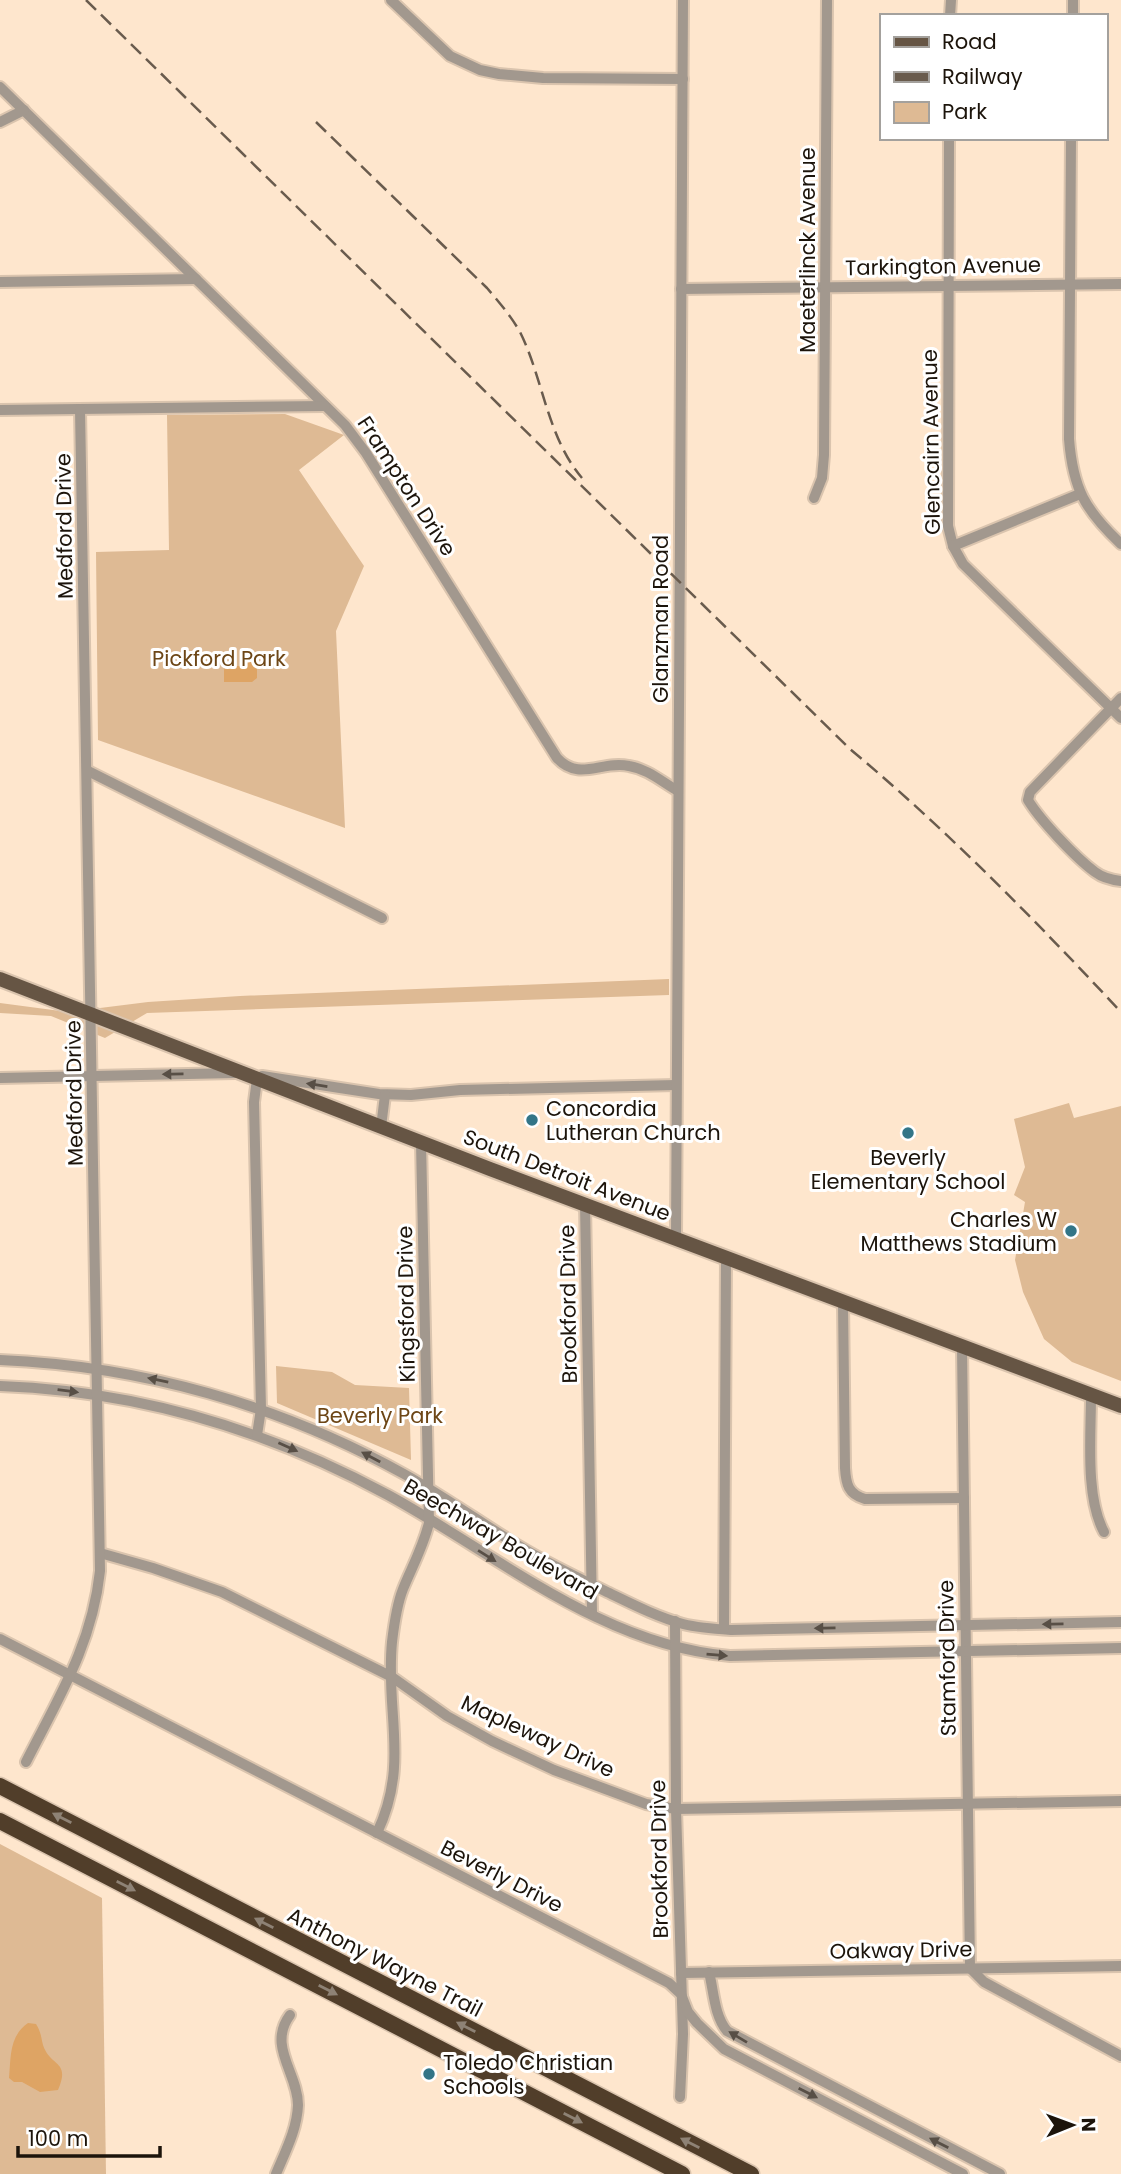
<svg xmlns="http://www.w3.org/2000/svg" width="1121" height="2174" font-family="Poppins,sans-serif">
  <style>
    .green { fill: #deba94 }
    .water { fill: #dea464 }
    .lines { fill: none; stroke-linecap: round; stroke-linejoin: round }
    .minor-casing { stroke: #dac4ae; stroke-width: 14 }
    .major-casing { stroke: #dac4ae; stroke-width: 18 }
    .highway-casing { stroke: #dac4ae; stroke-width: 19 }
    .minor { stroke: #a2988e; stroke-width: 10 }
    .major { stroke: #654; stroke-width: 14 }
    .highway { stroke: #513e2a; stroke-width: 16 }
    .rail { stroke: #695b4d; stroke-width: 2.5; stroke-dasharray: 14 7; stroke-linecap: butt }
    .oneway { fill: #584f46 }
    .oneway2 { fill: #8e8275 }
    .poi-dot { fill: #337587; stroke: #fff; stroke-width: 2.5 }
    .labels { text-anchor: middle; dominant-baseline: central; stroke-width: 6; stroke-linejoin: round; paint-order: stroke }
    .street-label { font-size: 21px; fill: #1c140b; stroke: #fff }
    .park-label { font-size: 21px; fill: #6d4616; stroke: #fff }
    .poi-label { font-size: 21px; fill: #1c140b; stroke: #fff; text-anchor: start }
  </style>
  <rect width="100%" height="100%" fill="#fee6cd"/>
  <g class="green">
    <polygon points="285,414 344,435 299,470 364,566 336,631 345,828 98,740 96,552 169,550 167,415"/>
    <polygon points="669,979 669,995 147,1013 105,1038 51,1016 0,1013 0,1003 68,1012 148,1002 240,996"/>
    <polygon points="1069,1103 1074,1118 1121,1106 1121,1381 1072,1362 1044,1339 1023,1292 1015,1260 1025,1202 1014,1195 1025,1167 1014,1119"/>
    <polygon points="276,1366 332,1372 355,1385 409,1388 411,1460 277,1403"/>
    <polygon points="0,1844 102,1898 106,2174 0,2174"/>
  </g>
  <g class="water">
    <polygon points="246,657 257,657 257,678 252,682 224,682 224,666 246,666"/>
    <path d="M28,2023L36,2024C41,2032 41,2037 43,2045C50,2067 71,2060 58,2090L40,2092L22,2082H14L9,2078C11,2057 9,2036 28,2023Z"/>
  </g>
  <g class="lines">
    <defs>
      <g id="minor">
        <polyline points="391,0 450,56 480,70 499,74 543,78 683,79"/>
        <polyline points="950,16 951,0"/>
        <polyline points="1073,16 1073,0"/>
        <path d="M0,87L345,425L366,453L557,758C579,782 602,760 629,766C648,769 662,782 678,791"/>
        <polyline points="0,122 24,110"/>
        <polyline points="949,138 948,526 953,546 963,564 1121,718"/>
        <path d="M1071,138L1069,439C1073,489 1085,510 1121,544"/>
        <polyline points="0,282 196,279"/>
        <polyline points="681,289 1121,284"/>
        <polyline points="0,410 325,406"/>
        <polyline points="814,498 822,478 824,455 827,0"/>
        <polyline points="953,546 1080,494"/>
        <path d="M1121,698L1030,792L1028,800C1040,820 1076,858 1095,872C1103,878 1112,880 1121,881"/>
        <polyline points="88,771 382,918"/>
        <polyline points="262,1076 379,1094 411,1095 460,1090 676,1085"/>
        <polyline points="0,1078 235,1073"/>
        <polyline points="381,1127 385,1095"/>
        <polyline points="585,1203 592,1614"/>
        <polyline points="676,1238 683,0"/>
        <path d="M843,1303L845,1468C846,1484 848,1494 865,1499L964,1498"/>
        <polyline points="962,1347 970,1968 984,1982 1121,2056"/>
        <path d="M0,1360C142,1366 280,1405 404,1474C438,1493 470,1515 503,1536C535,1557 570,1574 605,1591C630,1603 657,1617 683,1624C699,1628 715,1629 731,1630L1121,1622"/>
        <path d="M0,1386C137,1391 268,1430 388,1495C498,1555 601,1645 730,1656L1121,1648"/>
        <path d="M1091,1395C1091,1435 1085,1497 1104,1532"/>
        <polyline points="257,1435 261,1409 254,1102 257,1079"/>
        <polyline points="100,1553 153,1568 222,1592 392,1677 447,1716 492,1741 554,1770 646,1804 676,1809 1121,1801"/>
        <polyline points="675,1621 676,1809 683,2034 680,2097"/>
        <polyline points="724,1629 726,1257"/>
        <polyline points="0,1639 669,1983 681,1994 688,2012 697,2023 724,2049 963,2174"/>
        <path d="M26,1762C59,1697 92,1645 100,1571L80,409"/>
        <path d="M377,1833C410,1763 385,1712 392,1642C394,1625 397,1604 403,1589C412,1567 423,1547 429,1523L421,1142"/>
        <path d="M709,1972C714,1992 714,2015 727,2031L1000,2174"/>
        <polyline points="681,1973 1121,1966"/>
        <path d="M276,2174C285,2152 297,2130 298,2105C298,2073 267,2046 290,2015"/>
      </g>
      <polyline id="major" points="0,979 490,1169 1121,1406"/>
      <g id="highway">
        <polyline points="0,1786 751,2174"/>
        <polyline points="0,1821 682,2174"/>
      </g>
    </defs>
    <use href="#minor" class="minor-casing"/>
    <use href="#major" class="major-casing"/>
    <use href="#highway" class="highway-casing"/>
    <use href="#minor" class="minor"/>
    <use href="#major" class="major"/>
    <use href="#highway" class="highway"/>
    <g class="rail">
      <path d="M86,0L850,749C947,830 1035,920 1121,1012"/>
      <path d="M316,122L487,288C499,302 511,316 520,332C543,378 547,437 582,478"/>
    </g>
  </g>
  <defs><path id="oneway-solid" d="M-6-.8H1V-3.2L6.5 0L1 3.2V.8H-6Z" transform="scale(1.75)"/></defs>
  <g class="oneway">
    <use href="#oneway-solid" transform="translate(173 1074) rotate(179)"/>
    <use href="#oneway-solid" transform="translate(317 1085) rotate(-171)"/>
    <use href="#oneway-solid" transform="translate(158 1380) rotate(-168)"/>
    <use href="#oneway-solid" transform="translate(68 1391) rotate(7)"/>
    <use href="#oneway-solid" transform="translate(288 1447) rotate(24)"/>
    <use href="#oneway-solid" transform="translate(371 1457) rotate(-152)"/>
    <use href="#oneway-solid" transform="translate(487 1556) rotate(32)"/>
    <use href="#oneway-solid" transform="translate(1053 1624) rotate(179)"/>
    <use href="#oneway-solid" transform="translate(825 1628) rotate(179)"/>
    <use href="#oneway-solid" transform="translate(717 1655) rotate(5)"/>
    <use href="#oneway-solid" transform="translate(738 2037) rotate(-149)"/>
    <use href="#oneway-solid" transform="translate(808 2093) rotate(27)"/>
    <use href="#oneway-solid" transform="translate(939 2143) rotate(-153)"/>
  </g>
  <g class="oneway2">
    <use href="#oneway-solid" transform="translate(62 1818) rotate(-153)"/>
    <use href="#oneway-solid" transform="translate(126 1886) rotate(27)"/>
    <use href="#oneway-solid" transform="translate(264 1923) rotate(-153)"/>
    <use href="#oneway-solid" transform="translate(328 1990) rotate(27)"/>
    <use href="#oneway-solid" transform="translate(466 2027) rotate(-153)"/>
    <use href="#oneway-solid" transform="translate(573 2118) rotate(27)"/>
    <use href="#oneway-solid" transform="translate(690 2143) rotate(-153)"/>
  </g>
  <g class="poi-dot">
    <circle cx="532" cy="1120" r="7"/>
    <circle cx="908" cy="1133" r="7"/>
    <circle cx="1071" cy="1231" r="7"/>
    <circle cx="429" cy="2074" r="7"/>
  </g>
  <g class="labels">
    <g class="street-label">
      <text transform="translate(807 250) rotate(-90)">Maeterlinck Avenue</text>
      <text transform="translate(943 266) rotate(-1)">Tarkington Avenue</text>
      <text transform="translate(931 442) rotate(-91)">Glencairn Avenue</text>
      <text transform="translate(407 486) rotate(57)">Frampton Drive</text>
      <text transform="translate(64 526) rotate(-91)">Medford Drive</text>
      <text transform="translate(660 619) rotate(-90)">Glanzman Road</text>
      <text transform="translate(74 1093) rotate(-91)">Medford Drive</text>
      <text transform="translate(567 1175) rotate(21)">South Detroit Avenue</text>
      <text transform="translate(406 1304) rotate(-91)">Kingsford Drive</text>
      <text transform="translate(568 1304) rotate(-91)">Brookford Drive</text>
      <text transform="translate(501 1539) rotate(30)">Beechway Boulevard</text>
      <text transform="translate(947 1658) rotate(-91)">Stamford Drive</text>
      <text transform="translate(538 1736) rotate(25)">Mapleway Drive</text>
      <text transform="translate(659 1859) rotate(-91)">Brookford Drive</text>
      <text transform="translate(502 1876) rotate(27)">Beverly Drive</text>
      <text transform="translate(901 1950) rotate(-1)">Oakway Drive</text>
      <text transform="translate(385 1962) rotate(27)">Anthony Wayne Trail</text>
    </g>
    <g class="park-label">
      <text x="219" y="658">Pickford Park</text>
      <text x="380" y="1415">Beverly Park</text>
    </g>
    <g class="poi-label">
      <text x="546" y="1108">Concordia<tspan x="546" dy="24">Lutheran Church</tspan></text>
      <text x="908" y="1157" text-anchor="middle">Beverly<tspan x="908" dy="24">Elementary School</tspan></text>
      <text x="1057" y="1219" text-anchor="end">Charles W<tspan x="1057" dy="24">Matthews Stadium</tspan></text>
      <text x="443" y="2062">Toledo Christian<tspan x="443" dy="24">Schools</tspan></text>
    </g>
  </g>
  <rect x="880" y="14" width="228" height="126" fill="#ffffff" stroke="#a4a19d" stroke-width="2"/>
  <rect x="894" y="37" width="35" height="10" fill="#665544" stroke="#a4a19d" stroke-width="2"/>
  <text x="942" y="49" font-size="21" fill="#1c140b">Road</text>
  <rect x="894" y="72" width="35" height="10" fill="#695b4d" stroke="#a4a19d" stroke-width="2"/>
  <text x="942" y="84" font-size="21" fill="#1c140b">Railway</text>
  <rect x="894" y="102" width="35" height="21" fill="#deba94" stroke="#a4a19d" stroke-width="2"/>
  <text x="942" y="119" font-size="21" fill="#1c140b">Park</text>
  <g transform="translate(1072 2125) rotate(89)" stroke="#ffffff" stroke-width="5" paint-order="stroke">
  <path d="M0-5L12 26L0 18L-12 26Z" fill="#1c140b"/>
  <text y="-10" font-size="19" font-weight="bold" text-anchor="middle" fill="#1c140b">N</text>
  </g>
  <path d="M18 2146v10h142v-10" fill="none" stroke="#1c140b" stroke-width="3.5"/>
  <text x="28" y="2146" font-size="21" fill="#1c140b" stroke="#ffffff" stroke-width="5" paint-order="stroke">100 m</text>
</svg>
